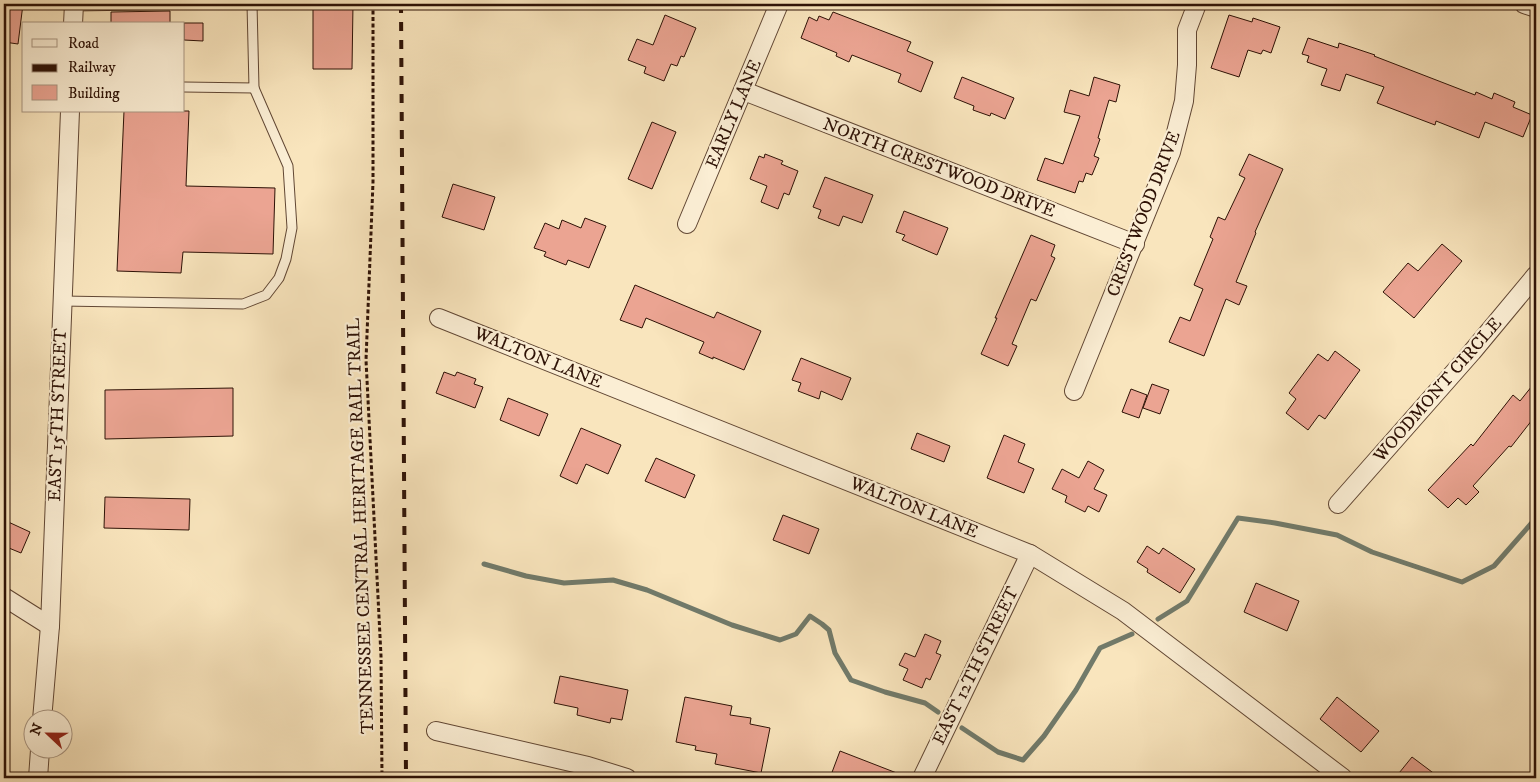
<svg xmlns="http://www.w3.org/2000/svg" width="1540" height="782" font-family="'IM FELL DW Pica',serif">
  <style>
    .lines { fill: none; stroke-linecap: round; stroke-linejoin: round }
    .stream { stroke: #717a6a; stroke-width: 5 }
    .building { fill: #eba492; stroke: #2e1206 }
    .service-casing { stroke: #614734; stroke-width: 11 }
    .minor-casing { stroke: #614734; stroke-width: 20 }
    .path { stroke: #2e1206; stroke-width: 3; stroke-dasharray: 4 2.5; stroke-linecap: butt }
    .service { stroke: #fbeed4; stroke-width: 9 }
    .minor { stroke: #fbeed4; stroke-width: 18 }
    .rail { stroke: #2e1206; stroke-width: 4; stroke-dasharray: 9 9; stroke-linecap: butt }
    .labels { text-anchor: middle; dominant-baseline: central; stroke-width: 4.5; stroke-linejoin: round; paint-order: stroke }
    .street-label { font-size: 18px; fill: #2e1206; stroke: #fbeed4 }
  </style>
  <rect width="100%" height="100%" fill="#f9e5bd"/>
  <filter id="stains"><feTurbulence type="fractalNoise" baseFrequency=".004" numOctaves="4"/><feColorMatrix values="0 0 0 0 .2 0 0 0 0 .09 0 0 0 0 .02 0 0 0 .5 -.17"/></filter>
  <radialGradient id="worn" r=".72"><stop offset=".6" stop-color="#630" stop-opacity="0"/><stop offset="1" stop-color="#630" stop-opacity=".3"/></radialGradient>
  <g class="lines">
    <g class="stream">
      <polyline points="484,564 526,576 564,583 613,580 647,590 732,625 780,640 796,634 810,616 822,624 829,630 835,653 851,680 885,692 925,703 938,712"/>
      <polyline points="1158,619 1187,601 1238,518 1275,523 1337,535 1372,552 1462,582 1494,566 1536,518"/>
      <polyline points="962,728 998,752 1023,760 1044,736 1076,690 1100,648 1132,634"/>
    </g>
  </g>
  <g class="building">
    <polygon points="4,4 23,4 18,44 4,42"/>
    <polygon points="313,4 353,4 352,69 313,69"/>
    <polygon points="170,11 170,24 111,24 111,12"/>
    <polygon points="833,12 911,42 907,51 933,62 921,92 898,82 901,74 852,55 849,62 836,56 837,53 801,38 809,17 817,21 819,16 829,20"/>
    <polygon points="665,15 696,28 684,57 681,56 677,66 671,64 664,81 644,73 646,67 628,60 637,39 653,45"/>
    <polygon points="1229,15 1252,22 1253,18 1280,27 1271,53 1263,50 1261,54 1248,50 1239,77 1211,68"/>
    <polygon points="184,23 203,23 203,41 184,40"/>
    <polygon points="1308,38 1338,48 1339,43 1375,55 1374,56 1475,95 1476,92 1492,99 1494,93 1515,102 1513,107 1532,115 1523,137 1485,122 1479,138 1436,121 1435,125 1377,103 1384,87 1346,74 1340,91 1321,85 1327,69 1307,62 1309,56 1302,54"/>
    <polygon points="962,77 1014,98 1005,119 991,113 990,116 973,110 974,106 954,98"/>
    <polygon points="1094,77 1120,85 1116,102 1109,100 1098,138 1100,139 1094,156 1099,158 1092,175 1086,173 1083,182 1079,181 1075,193 1037,180 1045,158 1063,164 1080,116 1064,112 1070,90 1089,96"/>
    <polygon points="124,111 189,111 186,186 275,188 273,254 183,252 181,273 117,271"/>
    <polygon points="652,122 676,132 652,189 628,179"/>
    <polygon points="765,154 783,161 781,164 798,171 789,195 784,193 778,209 761,202 767,186 750,179 759,156 764,158"/>
    <polygon points="1249,154 1283,169 1255,232 1256,233 1236,282 1247,286 1239,305 1226,299 1204,356 1169,342 1180,317 1190,321 1203,289 1194,285 1213,239 1210,237 1218,217 1225,220 1245,178 1239,175"/>
    <polygon points="825,177 873,195 862,223 843,216 839,226 818,218 821,210 813,207"/>
    <polygon points="453,184 495,197 484,230 442,217"/>
    <polygon points="904,211 948,228 937,255 902,240 905,235 896,232"/>
    <polygon points="585,218 606,226 589,268 568,260 566,265 544,256 546,252 534,248 545,223 559,229 562,220 581,228"/>
    <polygon points="1031,235 1055,245 1051,256 1055,258 1036,301 1031,299 1012,344 1017,346 1008,366 981,354 997,318 995,318"/>
    <polygon points="1442,244 1462,261 1414,318 1383,292 1408,263 1418,271"/>
    <polygon points="635,285 714,318 717,312 761,331 744,370 713,357 713,359 699,353 704,342 646,318 642,328 620,320"/>
    <polygon points="1335,351 1360,370 1325,419 1319,415 1308,430 1286,413 1296,399 1289,393 1318,354 1328,361"/>
    <polygon points="801,358 851,378 842,400 821,391 819,399 798,391 801,383 792,380"/>
    <polygon points="444,372 455,376 457,372 476,379 474,384 483,387 475,408 436,393"/>
    <polygon points="1536,381 1536,415 1511,447 1509,446 1473,486 1479,492 1466,505 1458,498 1448,508 1428,490 1471,444 1473,446 1513,395 1520,401"/>
    <polygon points="1152,384 1169,390 1160,414 1143,408"/>
    <polygon points="233,388 233,436 105,439 105,390"/>
    <polygon points="1131,389 1147,395 1139,418 1122,412"/>
    <polygon points="508,398 548,414 539,436 500,420"/>
    <polygon points="581,428 621,445 608,474 586,464 577,484 560,476"/>
    <polygon points="917,433 950,446 944,462 911,449"/>
    <polygon points="1004,435 1025,444 1018,462 1034,469 1024,493 987,478"/>
    <polygon points="656,458 695,475 685,498 645,481"/>
    <polygon points="1088,461 1104,470 1094,489 1107,495 1099,512 1088,506 1085,512 1065,502 1067,496 1052,489 1062,469 1079,478"/>
    <polygon points="105,497 190,499 189,530 104,528"/>
    <polygon points="783,515 819,529 809,554 773,540"/>
    <polygon points="4,520 30,532 21,553 4,546"/>
    <polygon points="1147,546 1159,554 1163,548 1195,569 1180,593 1147,572 1148,569 1137,562"/>
    <polygon points="1256,583 1299,601 1287,631 1244,612"/>
    <polygon points="925,634 941,641 936,653 941,655 930,680 926,678 922,688 903,680 908,669 899,665 905,653 915,657"/>
    <polygon points="560,676 628,690 622,720 611,718 610,723 577,715 578,708 554,703"/>
    <polygon points="685,697 732,706 730,715 751,718 750,724 770,728 761,773 715,764 717,754 695,750 696,746 676,742"/>
    <polygon points="1337,697 1379,731 1361,752 1320,719"/>
    <polygon points="840,751 907,777 907,778 838,778 831,775"/>
    <polygon points="1412,757 1440,778 1395,778"/>
  </g>
  <g class="lines">
    <defs>
      <g id="service">
        <polyline points="74,6 207,4"/>
        <polyline points="184,87 254,88 252,4"/>
        <polyline points="62,301 243,304 266,295 279,278 286,259 292,228 288,166 254,88"/>
      </g>
      <g id="minor">
        <polyline points="1524,4 1536,8"/>
        <polyline points="73,24 74,4"/>
        <polyline points="744,91 1135,244"/>
        <polyline points="687,224 779,4"/>
        <polyline points="439,318 1030,554 1123,611 1343,778"/>
        <polyline points="1074,391 1171,152 1184,101 1187,65 1187,30 1197,4"/>
        <polyline points="1338,504 1472,352 1536,275"/>
        <polyline points="4,597 50,626"/>
        <polyline points="42,720 50,626 70,111"/>
        <polyline points="436,731 588,766 627,778"/>
        <polyline points="38,778 40,750"/>
        <polyline points="922,778 1030,554"/>
      </g>
    </defs>
    <use href="#service" class="service-casing"/>
    <use href="#minor" class="minor-casing"/>
    <polyline class="path" points="373,4 373,182 366,360 381,656 382,778"/>
    <use href="#service" class="service"/>
    <use href="#minor" class="minor"/>
    <polyline class="rail" points="401,4 406,778"/>
  </g>
  <g class="labels">
    <g class="street-label">
      <text transform="translate(734 114) rotate(-67)">EARLY LANE</text>
      <text transform="translate(939 168) rotate(21)">NORTH CRESTWOOD DRIVE</text>
      <text transform="translate(1144 214) rotate(-69)">CRESTWOOD DRIVE</text>
      <text transform="translate(538 358) rotate(22)">WALTON LANE</text>
      <text transform="translate(1438 390) rotate(-49)">WOODMONT CIRCLE</text>
      <text transform="translate(58 415) rotate(-88)">EAST 15TH STREET</text>
      <text transform="translate(914 508) rotate(22)">WALTON LANE</text>
      <text transform="translate(361 526) rotate(-92)">TENNESSEE CENTRAL HERITAGE RAIL TRAIL</text>
      <text transform="translate(976 666) rotate(-64)">EAST 12TH STREET</text>
    </g>
  </g>
  <rect width="1540" height="782" fill="none" stroke="#f9e5bd" stroke-width="20"/>
  <rect x="5" y="5" width="1530" height="772" fill="none" stroke="#2e1206" stroke-width="2.5"/>
  <rect x="10" y="10" width="1520" height="762" fill="none" stroke="#2e1206"/>
  <rect x="22" y="22" width="162" height="90" fill="#fbeed4" stroke="#a99682"/>
  <rect x="32" y="39" width="25" height="8" fill="#fbeed4" stroke="#a99682"/>
  <text x="68" y="48" font-size="15" fill="#2e1206">Road</text>
  <rect x="32" y="64" width="25" height="8" fill="#2e1206" stroke="#a99682"/>
  <text x="68" y="72" font-size="15" fill="#2e1206">Railway</text>
  <rect x="32" y="85" width="25" height="15" fill="#eba492" stroke="#a99682"/>
  <text x="68" y="98" font-size="15" fill="#2e1206">Building</text>
  <g transform="translate(48 734) rotate(292)"><circle r="24" fill="#fbeed4" stroke="#a99682"/>
  <path d="M0-4L9 19L0 12L-9 19Z" fill="#8f2418"/>
  <text y="-8" font-size="14" font-weight="bold" text-anchor="middle" fill="#2e1206">N</text>
  </g>
  <rect width="100%" height="100%" filter="url(#stains)"/>
  <rect width="100%" height="100%" fill="url(#worn)"/>
</svg>
